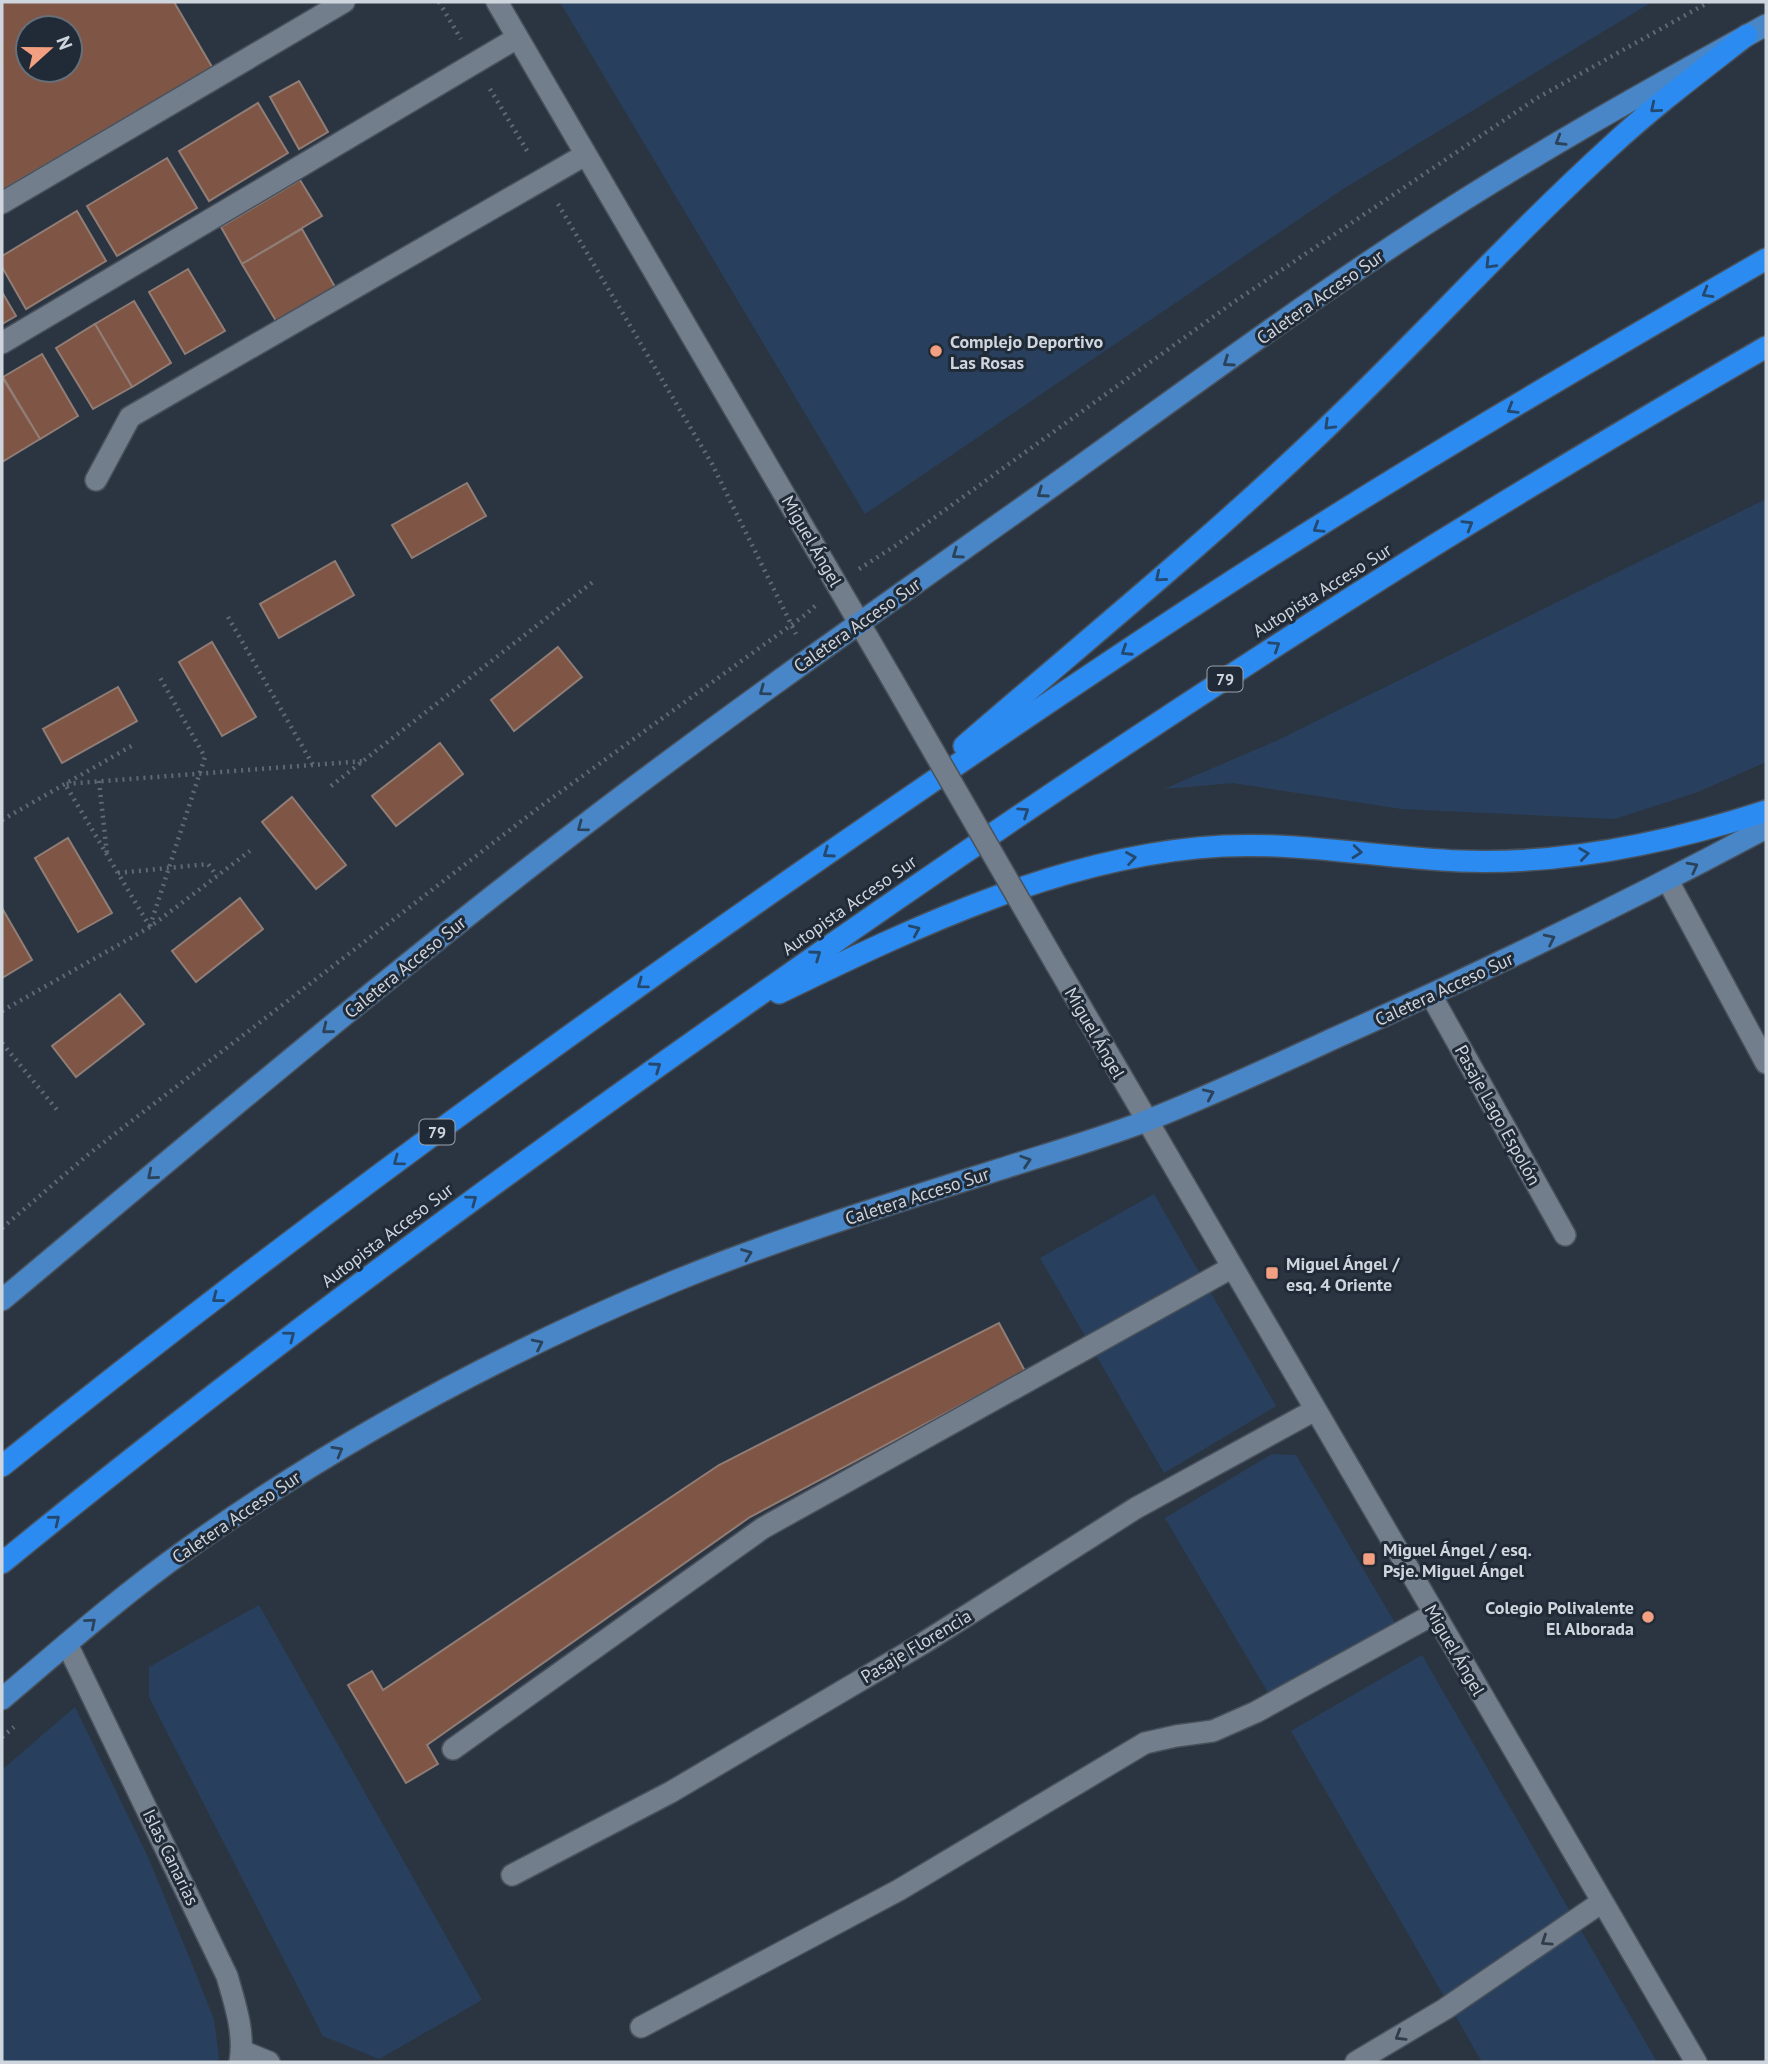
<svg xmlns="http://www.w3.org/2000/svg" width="1768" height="2064" font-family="'PT Sans',sans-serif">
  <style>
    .green { fill: #28405d }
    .building { fill: #7f5545; stroke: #907d76; stroke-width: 2; fill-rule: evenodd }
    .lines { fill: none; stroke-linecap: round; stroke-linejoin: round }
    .minor-casing { stroke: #48515b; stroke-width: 24 }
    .major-casing { stroke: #48515b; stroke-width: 24 }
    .highway-casing { stroke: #48515b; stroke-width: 24 }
    .path { stroke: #606874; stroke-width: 4.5; stroke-dasharray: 2 5; stroke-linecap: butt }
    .minor { stroke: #737e8c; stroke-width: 21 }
    .major { stroke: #4886c8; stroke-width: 21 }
    .highway { stroke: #2c8bf0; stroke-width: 21 }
    .minor-bridge-casing { stroke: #48515b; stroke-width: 24; stroke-linecap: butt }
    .minor-bridge { stroke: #737e8c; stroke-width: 21 }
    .oneway { stroke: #24486e }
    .oneway2 { stroke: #2b425b }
    .oneway3 { stroke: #313c48 }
    .poi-dot { fill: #f2a081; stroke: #212b37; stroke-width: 2.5 }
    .labels { text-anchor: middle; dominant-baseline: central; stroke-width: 6; stroke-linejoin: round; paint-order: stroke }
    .shield { fill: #212b37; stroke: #9ba2ab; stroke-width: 2 }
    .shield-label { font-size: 16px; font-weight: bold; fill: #cfd5dd }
    .street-label { font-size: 18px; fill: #cfd5dd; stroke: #212b37 }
    .poi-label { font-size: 18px; font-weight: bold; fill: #cfd5dd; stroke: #212b37; text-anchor: start }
  </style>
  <rect width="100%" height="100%" fill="#2b3542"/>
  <g class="green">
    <polygon points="560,2 1652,2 1343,189 865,514"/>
    <polygon points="1766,499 1766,762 1698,792 1615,819 1402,809 1233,783 1164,789 1276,741"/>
    <polygon points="1154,1194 1276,1406 1164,1473 1040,1258"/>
    <polygon points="1272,1454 1296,1455 1395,1623 1270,1696 1165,1518"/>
    <polygon points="259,1605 482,2000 379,2059 323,2036 149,1697 149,1667"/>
    <polygon points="1422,1655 1657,2062 1482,2062 1291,1731"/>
    <polygon points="75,1707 148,1857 196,1974 214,2020 219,2058 217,2062 2,2062 2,1770"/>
  </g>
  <g class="building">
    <path d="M2,2H174L212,67L2,190ZM28,28H70V70H28Z"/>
    <polygon points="299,81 328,132 299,149 270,97"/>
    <polygon points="258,103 288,153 209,201 179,151"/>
    <polygon points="167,158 197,208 117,256 87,206"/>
    <polygon points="300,180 322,216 242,264 221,227"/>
    <polygon points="77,211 106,261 26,309 2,267 2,256"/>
    <polygon points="302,229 335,287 276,321 242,264"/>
    <polygon points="188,269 225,331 185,354 149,292"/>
    <polygon points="2,292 16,316 2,324"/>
    <polygon points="134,301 171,363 132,387 95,324"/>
    <polygon points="95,324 132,387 93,409 56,348"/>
    <polygon points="42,354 78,416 40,439 3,377"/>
    <polygon points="2,377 40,439 2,462"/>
    <polygon points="467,483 486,516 412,558 392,525"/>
    <polygon points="335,561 354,595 279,638 260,604"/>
    <polygon points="212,642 256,717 222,736 179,662"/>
    <polygon points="558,647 582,677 514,731 491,700"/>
    <polygon points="118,687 137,721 62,763 43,729"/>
    <polygon points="440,743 463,774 396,826 372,796"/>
    <polygon points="292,797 346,865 316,889 262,822"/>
    <polygon points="68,838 112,913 78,932 35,858"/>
    <polygon points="240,898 263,929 196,982 172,951"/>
    <polygon points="2,908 32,960 2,978"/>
    <polygon points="120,994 144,1024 76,1077 52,1046"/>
    <polygon points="999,1323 1025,1371 750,1517 427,1745 438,1764 406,1783 348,1685 372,1671 383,1690 719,1465"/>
  </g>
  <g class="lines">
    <defs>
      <g id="minor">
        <polyline points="497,2 892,679"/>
        <polyline points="2,203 344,2"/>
        <polyline points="2,343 517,38"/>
        <polyline points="96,480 130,417 585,155"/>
        <polyline points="1668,881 1766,1063"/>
        <polyline points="1056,964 1696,2062"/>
        <polyline points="1431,995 1565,1235"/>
        <path d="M67,1644L227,1976C235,2004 245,2033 240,2062"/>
        <polyline points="453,1749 763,1528 1231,1268"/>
        <polyline points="512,1875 671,1792 922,1644 1136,1508 1315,1410"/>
        <polyline points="641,2027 899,1890 1145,1743 1176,1736 1213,1731 1256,1712 1434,1614"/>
        <polyline points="242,2051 269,2062"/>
        <polyline points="1356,2062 1445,2009 1602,1902"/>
      </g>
      <g id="major">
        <path d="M2,1300C192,1141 382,980 579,829C730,713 885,605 1040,495C1165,406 1288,314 1417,230C1530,156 1648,90 1766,25"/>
        <path d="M2,1699C62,1648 122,1595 187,1549C338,1441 504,1352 675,1281C782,1237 893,1203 1004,1168C1051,1153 1099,1139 1146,1121C1210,1096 1274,1066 1337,1037C1483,972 1626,903 1766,828"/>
      </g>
      <g id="highway">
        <path d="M964,746C1083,643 1206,543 1320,434C1419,340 1510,238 1611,146C1654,106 1701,71 1747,35"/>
        <path d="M779,993C917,926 1067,854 1223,846C1302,842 1381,858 1460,861C1563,865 1668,843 1766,811"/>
        <path d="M2,1466C253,1264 513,1073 778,888C928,784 1079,680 1232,581C1407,468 1586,363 1766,259"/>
        <path d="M2,1563C252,1358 513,1167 778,982C993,831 1211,685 1433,546C1543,478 1654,412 1766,347"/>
      </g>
    </defs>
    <use href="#minor" class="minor-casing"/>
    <use href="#major" class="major-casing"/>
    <use href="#highway" class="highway-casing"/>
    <g class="path">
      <polyline points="439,2 461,39"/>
      <polyline points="490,89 529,154"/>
      <polyline points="558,204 712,464 796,634"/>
      <polyline points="859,569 895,546 1231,304 1537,98 1709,2"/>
      <polyline points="228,617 313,765"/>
      <polyline points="99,781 107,854"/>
      <polyline points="331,786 594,581"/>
      <polyline points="2,820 135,744"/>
      <polyline points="118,873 208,864 217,876"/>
      <polyline points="150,926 205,757 158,674"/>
      <polyline points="150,927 65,784 364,761"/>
      <polyline points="2,1011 150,927 250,851"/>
      <polyline points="2,1043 58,1111"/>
      <polyline points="2,1228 90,1153 541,806 805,615 815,606"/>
      <polyline points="2,1737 14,1727"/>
    </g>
    <use href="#minor" class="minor"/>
    <use href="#major" class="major"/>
    <use href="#highway" class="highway"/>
    <defs>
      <polyline id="minor-bridge" points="892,679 1056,964"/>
    </defs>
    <use href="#minor-bridge" class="minor-bridge-casing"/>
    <use href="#minor-bridge" class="minor-bridge"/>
  </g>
  <defs><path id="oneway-chevron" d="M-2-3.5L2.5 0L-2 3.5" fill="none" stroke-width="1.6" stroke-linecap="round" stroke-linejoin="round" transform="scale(1.75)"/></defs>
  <g class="oneway">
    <use href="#oneway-chevron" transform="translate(1655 108) rotate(140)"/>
    <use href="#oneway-chevron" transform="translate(1490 264) rotate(134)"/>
    <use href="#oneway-chevron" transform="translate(1707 293) rotate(150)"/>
    <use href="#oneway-chevron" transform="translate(1512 409) rotate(149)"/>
    <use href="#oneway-chevron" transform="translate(1329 425) rotate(136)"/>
    <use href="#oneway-chevron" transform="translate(1468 525) rotate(-31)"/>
    <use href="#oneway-chevron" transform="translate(1318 528) rotate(148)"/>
    <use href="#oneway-chevron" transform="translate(1160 577) rotate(140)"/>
    <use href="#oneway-chevron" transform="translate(1275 646) rotate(-33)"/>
    <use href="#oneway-chevron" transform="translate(1126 651) rotate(147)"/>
    <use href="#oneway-chevron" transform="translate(1024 812) rotate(-34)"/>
    <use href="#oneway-chevron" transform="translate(1357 852) rotate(5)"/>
    <use href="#oneway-chevron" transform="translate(828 853) rotate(145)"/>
    <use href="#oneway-chevron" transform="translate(1584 854) rotate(-8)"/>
    <use href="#oneway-chevron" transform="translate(1131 858) rotate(-10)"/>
    <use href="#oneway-chevron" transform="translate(915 930) rotate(-24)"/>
    <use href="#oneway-chevron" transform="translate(816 955) rotate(-35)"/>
    <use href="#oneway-chevron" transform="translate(642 984) rotate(144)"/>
    <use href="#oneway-chevron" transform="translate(656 1067) rotate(-35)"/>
    <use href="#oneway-chevron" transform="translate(398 1161) rotate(143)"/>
    <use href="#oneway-chevron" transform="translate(472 1200) rotate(-36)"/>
    <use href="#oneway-chevron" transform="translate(217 1298) rotate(142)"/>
    <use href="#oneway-chevron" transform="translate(290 1336) rotate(-37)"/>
    <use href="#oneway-chevron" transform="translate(55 1520) rotate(-39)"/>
  </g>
  <g class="oneway2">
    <use href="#oneway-chevron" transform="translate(1560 141) rotate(149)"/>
    <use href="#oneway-chevron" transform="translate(1228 362) rotate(145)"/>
    <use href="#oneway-chevron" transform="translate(1042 493) rotate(145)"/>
    <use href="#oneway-chevron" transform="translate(957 554) rotate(145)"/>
    <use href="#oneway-chevron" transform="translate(764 691) rotate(144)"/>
    <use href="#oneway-chevron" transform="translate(582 827) rotate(143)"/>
    <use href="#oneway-chevron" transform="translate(1693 867) rotate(-28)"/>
    <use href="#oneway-chevron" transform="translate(1550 939) rotate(-26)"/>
    <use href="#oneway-chevron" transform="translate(327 1029) rotate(141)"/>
    <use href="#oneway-chevron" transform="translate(1209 1094) rotate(-24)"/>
    <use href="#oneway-chevron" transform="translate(1026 1161) rotate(-18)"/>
    <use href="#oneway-chevron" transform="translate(152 1175) rotate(140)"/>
    <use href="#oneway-chevron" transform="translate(747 1254) rotate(-21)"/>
    <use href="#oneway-chevron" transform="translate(538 1344) rotate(-26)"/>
    <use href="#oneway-chevron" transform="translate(338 1451) rotate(-30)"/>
    <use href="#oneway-chevron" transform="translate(91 1623) rotate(-40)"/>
  </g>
  <g class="oneway3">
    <use href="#oneway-chevron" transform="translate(1546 1941) rotate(146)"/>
    <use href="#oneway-chevron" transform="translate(1400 2036) rotate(149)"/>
  </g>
  <g class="poi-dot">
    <circle cx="936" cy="351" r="7"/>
    <rect x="1265" y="1266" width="14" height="14" rx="3.5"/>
    <rect x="1362" y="1552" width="14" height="14" rx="3.5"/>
    <circle cx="1648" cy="1617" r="7"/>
  </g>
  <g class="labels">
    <g class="shield">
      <rect x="1207.5" y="666.5" width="35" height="25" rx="5"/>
      <rect x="419.5" y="1119.5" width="35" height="25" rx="5"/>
    </g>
    <g class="shield-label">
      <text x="1225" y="679">79</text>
      <text x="437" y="1132">79</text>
    </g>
    <g class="street-label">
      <text transform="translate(1320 297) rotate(-35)">Caletera Acceso Sur</text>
      <text transform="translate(812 541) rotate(60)">Miguel Ángel</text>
      <text transform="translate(1322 590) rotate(-32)">Autopista Acceso Sur</text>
      <text transform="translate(857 625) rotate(-35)">Caletera Acceso Sur</text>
      <text transform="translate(849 905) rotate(-35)">Autopista Acceso Sur</text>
      <text transform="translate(405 967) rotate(-39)">Caletera Acceso Sur</text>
      <text transform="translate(1444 989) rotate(-25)">Caletera Acceso Sur</text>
      <text transform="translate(1095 1033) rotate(60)">Miguel Ángel</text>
      <text transform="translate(1498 1115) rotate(61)">Pasaje Lago Espolón</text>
      <text transform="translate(917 1196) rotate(-18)">Caletera Acceso Sur</text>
      <text transform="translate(387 1235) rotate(-37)">Autopista Acceso Sur</text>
      <text transform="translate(236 1517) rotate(-34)">Caletera Acceso Sur</text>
      <text transform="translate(916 1646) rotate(-31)">Pasaje Florencia</text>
      <text transform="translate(1455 1650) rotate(60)">Miguel Ángel</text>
      <text transform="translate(171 1857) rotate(64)">Islas Canarias</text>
    </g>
    <g class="poi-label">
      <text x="950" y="341">Complejo Deportivo<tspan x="950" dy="21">Las Rosas</tspan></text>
      <text x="1286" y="1263">Miguel Ángel /<tspan x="1286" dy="21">esq. 4 Oriente</tspan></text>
      <text x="1383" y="1549">Miguel Ángel / esq.<tspan x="1383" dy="21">Psje. Miguel Ángel</tspan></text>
      <text x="1634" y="1607" text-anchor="end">Colegio Polivalente<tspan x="1634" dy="21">El Alborada</tspan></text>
    </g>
  </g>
  <rect width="1768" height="2064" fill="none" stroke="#cfd5dd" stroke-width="7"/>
  <g transform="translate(49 49) rotate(69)"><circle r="33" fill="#212b37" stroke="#676f79" stroke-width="2"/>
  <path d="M0-5L12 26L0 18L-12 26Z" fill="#f2a081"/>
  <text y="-10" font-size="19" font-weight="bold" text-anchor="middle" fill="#cfd5dd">N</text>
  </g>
</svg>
